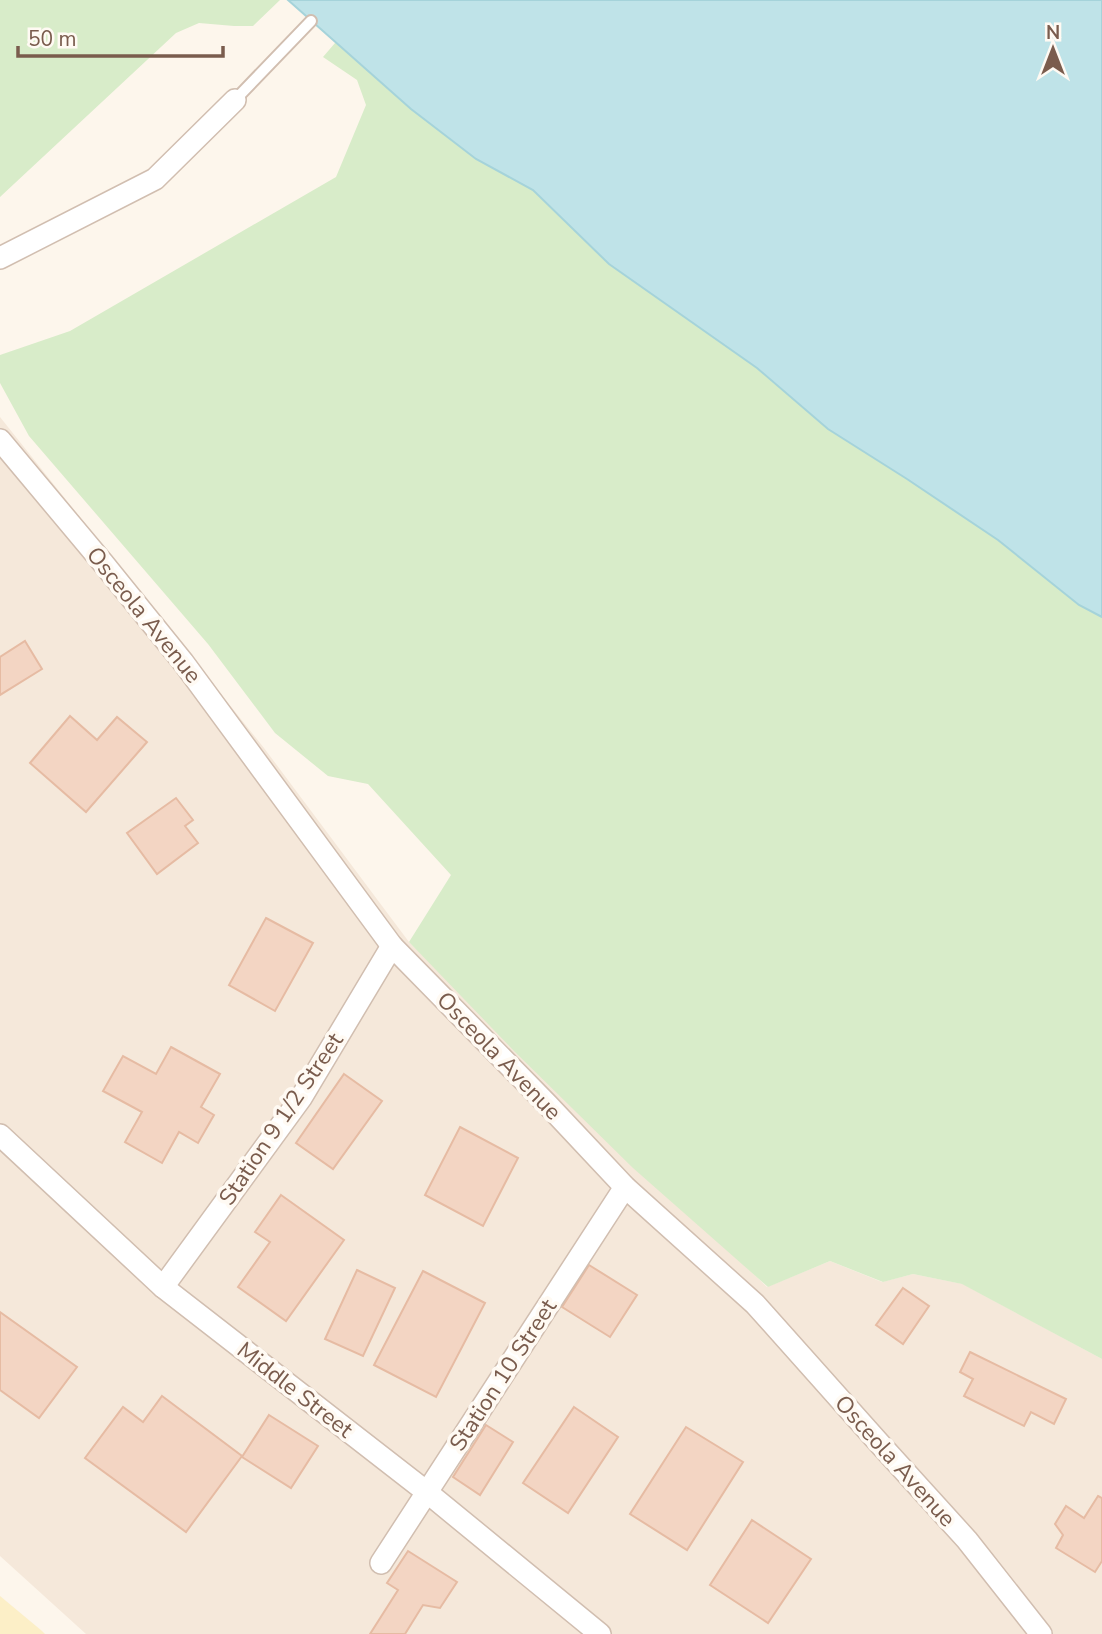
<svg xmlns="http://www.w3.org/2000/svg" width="1102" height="1634" font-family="'Nunito Sans',sans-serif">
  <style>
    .residential { fill: #f5e8da }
    .green { fill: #d8ecc9 }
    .sand { fill: #fcefc7 }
    .water { fill: #bfe3e8; stroke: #a5d3da; stroke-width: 2 }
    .building { fill: #f3d5c3; stroke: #e6bba3; stroke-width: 2 }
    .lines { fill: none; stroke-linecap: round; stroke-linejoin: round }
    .service-casing { stroke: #d1beb0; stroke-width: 14 }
    .minor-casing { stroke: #d1beb0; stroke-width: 24 }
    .service { stroke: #fff; stroke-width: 10 }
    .minor { stroke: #fff; stroke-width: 21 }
    .labels { text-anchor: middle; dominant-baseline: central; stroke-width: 7; stroke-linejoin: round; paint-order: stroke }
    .street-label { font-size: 23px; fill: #7a5c4d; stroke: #fffaf3 }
  </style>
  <rect width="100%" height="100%" fill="#fdf6ec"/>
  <polygon class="residential" points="0,417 264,748 409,942 767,1287 830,1261 882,1282 913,1274 963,1284 1102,1359 1102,1634 86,1634 0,1556"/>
  <g class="green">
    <polygon points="0,0 280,0 253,26 234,26 199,23 176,33 0,197"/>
    <polygon points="341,36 378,67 411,109 476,159 533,190 609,264 757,368 828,429 907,479 998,540 1079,605 1102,617 1102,1359 962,1284 913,1274 883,1282 830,1261 768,1287 633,1168 516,1053 409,942 451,875 368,784 328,776 275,733 208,644 29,436 0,383 0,355 70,331 336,177 366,105 357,80 323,57"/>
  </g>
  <polygon class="sand" points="0,1596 42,1631 45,1634 0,1634"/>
  <polygon class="water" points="288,0 1102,0 1102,617 1079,605 998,540 907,479 828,429 757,368 609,264 533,190 476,159 411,109"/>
  <g class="building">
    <polygon points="25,641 42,669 0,695 0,657"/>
    <polygon points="70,716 97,740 117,717 147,742 86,812 30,763"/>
    <polygon points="176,798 193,820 185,826 198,843 157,874 127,833"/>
    <polygon points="266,918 313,943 275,1011 229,985"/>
    <polygon points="171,1047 220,1074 201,1107 214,1115 198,1143 179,1132 162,1163 125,1142 142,1112 103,1091 123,1056 156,1074"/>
    <polygon points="344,1074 382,1101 333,1169 296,1143"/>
    <polygon points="460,1127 518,1158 483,1226 425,1195"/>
    <polygon points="281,1195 344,1240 286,1321 238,1287 270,1242 255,1232"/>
    <polygon points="589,1265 637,1295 610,1337 562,1307"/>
    <polygon points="357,1270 395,1288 363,1356 325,1339"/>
    <polygon points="423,1271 485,1303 436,1397 374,1365"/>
    <polygon points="903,1288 929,1306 903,1344 876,1325"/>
    <polygon points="0,1312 77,1367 39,1418 0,1390"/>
    <polygon points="970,1352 1066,1399 1054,1424 1031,1412 1024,1426 964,1396 973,1379 960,1372"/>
    <polygon points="162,1396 242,1456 186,1532 85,1458 123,1407 143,1422"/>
    <polygon points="574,1407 618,1437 568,1513 523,1483"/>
    <polygon points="269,1415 318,1446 291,1488 242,1457"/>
    <polygon points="486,1425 513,1442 480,1495 453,1477"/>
    <polygon points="686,1427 743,1462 687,1550 630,1514"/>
    <polygon points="1098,1496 1102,1498 1102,1561 1095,1572 1056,1548 1063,1535 1055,1524 1066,1506 1084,1518"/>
    <polygon points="752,1520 811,1559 768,1623 710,1585"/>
    <polygon points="408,1551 457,1582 440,1608 423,1605 405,1634 370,1634 398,1590 387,1583"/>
  </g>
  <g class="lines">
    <defs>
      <polyline id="service" points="235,100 311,21"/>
      <g id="minor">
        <polyline points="0,258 155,179 235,100"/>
        <polyline points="0,440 103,563 183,662 392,946 548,1105 625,1187 755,1304 879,1443 967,1540 1041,1634"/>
        <polyline points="0,1135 163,1287 428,1493 600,1634"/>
        <polyline points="163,1287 301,1098 392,946"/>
        <polyline points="381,1563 625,1187"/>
      </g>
    </defs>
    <use href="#service" class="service-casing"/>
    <use href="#minor" class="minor-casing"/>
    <use href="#service" class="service"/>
    <use href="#minor" class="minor"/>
  </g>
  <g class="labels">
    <g class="street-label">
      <text transform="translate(144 615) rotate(51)">Osceola Avenue</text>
      <text transform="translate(499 1056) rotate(46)">Osceola Avenue</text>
      <text transform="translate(281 1119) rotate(-56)">Station 9 1/2 Street</text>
      <text transform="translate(503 1375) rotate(-57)">Station 10 Street</text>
      <text transform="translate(295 1390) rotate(38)">Middle Street</text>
      <text transform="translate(895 1461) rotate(48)">Osceola Avenue</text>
    </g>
  </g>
  <g transform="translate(1053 49)" stroke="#fffaf3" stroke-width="5" paint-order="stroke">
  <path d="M0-5L12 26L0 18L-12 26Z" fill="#7a5c4d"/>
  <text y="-10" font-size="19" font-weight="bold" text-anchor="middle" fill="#7a5c4d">N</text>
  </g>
  <path d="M18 46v10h205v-10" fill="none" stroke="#7a5c4d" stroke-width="3.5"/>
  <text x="28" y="46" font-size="21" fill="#7a5c4d" stroke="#fffaf3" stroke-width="5" paint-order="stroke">50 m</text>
</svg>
